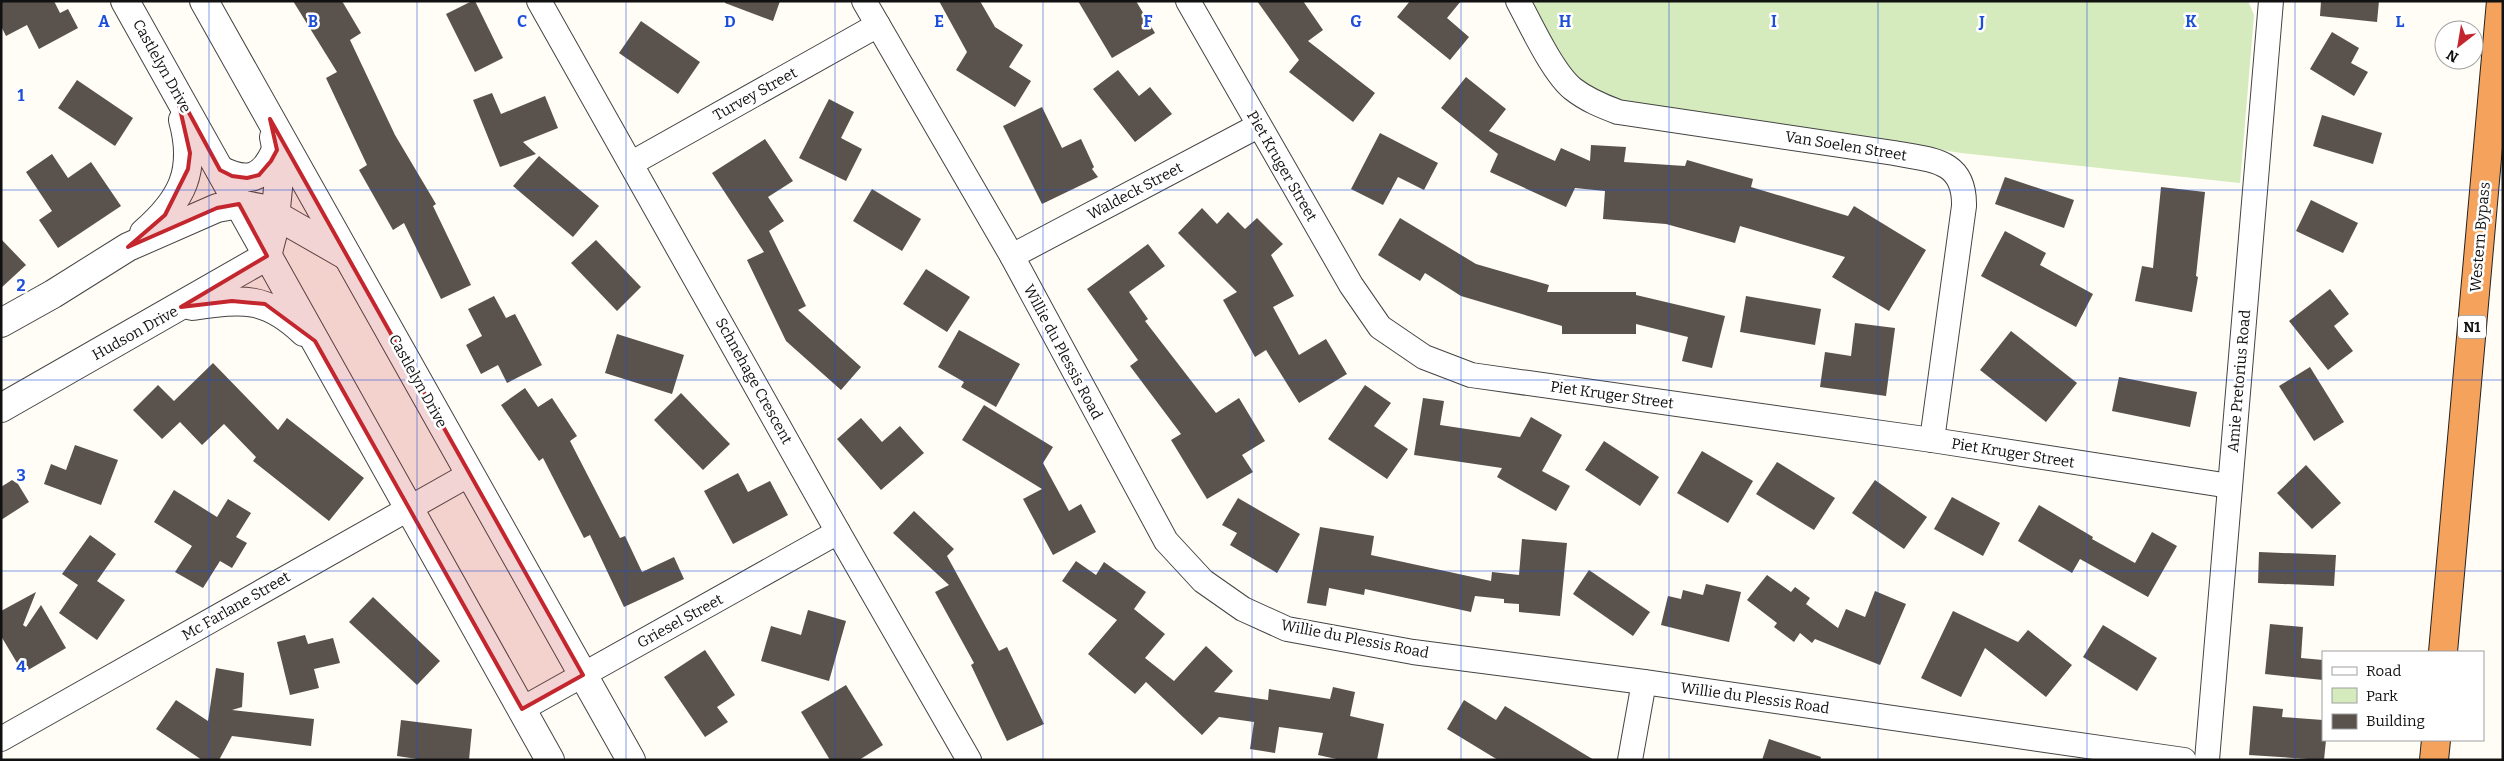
<svg xmlns="http://www.w3.org/2000/svg" width="2504" height="761" font-family="Bitter,serif">
  <style>
    .green { fill: #d5ebbd }
    .building { fill: #5a524d }
    .lines { fill: none; stroke-linecap: round; stroke-linejoin: round }
    .minor-casing { stroke: #444; stroke-width: 26 }
    .tertiary-casing { stroke: #444; stroke-width: 30 }
    .motorway-casing { stroke: #222; stroke-width: 30 }
    .minor { stroke: #fff; stroke-width: 24 }
    .tertiary { stroke: #fff; stroke-width: 28 }
    .motorway { stroke: #f5a25d; stroke-width: 28 }
    .marked { fill: #c4262e; fill-opacity: 0.2; stroke: #c4262e; stroke-width: 4; stroke-linejoin: round }
    .grid { fill: none; stroke: #1d4ed8; stroke-width: 1; stroke-opacity: 0.55 }
    .labels { text-anchor: middle; dominant-baseline: central; stroke-width: 5; stroke-linejoin: round; paint-order: stroke }
    .shield { fill: #fff; stroke: #585858; stroke-width: 1 }
    .shield-label { font-size: 14px; font-weight: bold; fill: #111 }
    .street-label { font-size: 15px; fill: #111; stroke: #fff }
    .grid-label { font-size: 16px; text-anchor: middle; font-weight: bold; fill: #1d4ed8; stroke: #fff; stroke-width: 5; stroke-linejoin: round; paint-order: stroke }
  </style>
  <rect width="100%" height="100%" fill="#fffdf5"/>
  <polygon class="green" points="1530,1 2248,1 2254,15 2240,183 1961,153 1619,100 1594,91 1576,78"/>
  <g class="building">
    <polygon points="1,1 54,1 60,13 68,9 78,28 39,49 27,25 6,36 1,26"/>
    <polygon points="293,1 342,1 361,33 350,40 395,135 436,204 433,206 471,285 441,299 404,223 393,230 359,170 367,165 326,78 337,72"/>
    <polygon points="472,1 475,1 503,58 475,72 446,14"/>
    <polygon points="725,1 780,1 773,21 725,3"/>
    <polygon points="939,1 980,1 995,27 1023,45 1009,67 1031,81 1015,107 956,70 967,52"/>
    <polygon points="1078,1 1136,1 1155,33 1112,58"/>
    <polygon points="1257,1 1303,1 1323,30 1308,41 1375,93 1353,122 1289,72 1299,60"/>
    <polygon points="1410,1 1461,1 1447,18 1469,37 1450,60 1397,17"/>
    <polygon points="2321,1 2379,1 2377,22 2320,16"/>
    <polygon points="641,21 700,62 678,94 619,53"/>
    <polygon points="2332,32 2359,48 2351,63 2368,72 2354,96 2310,69"/>
    <polygon points="1118,70 1139,96 1150,87 1172,114 1135,142 1093,89"/>
    <polygon points="1466,77 1506,109 1489,131 1555,161 1561,148 1590,161 1591,145 1626,147 1624,162 1685,166 1687,160 1753,179 1751,187 1848,216 1854,206 1926,250 1889,311 1832,277 1845,257 1740,226 1735,243 1666,224 1603,219 1605,191 1575,188 1566,207 1490,172 1498,154 1441,108"/>
    <polygon points="77,80 133,118 115,146 58,108"/>
    <polygon points="492,93 501,114 545,96 558,128 523,142 536,154 500,167 473,100"/>
    <polygon points="829,99 854,112 841,138 862,149 846,181 799,158"/>
    <polygon points="1042,107 1062,148 1081,139 1094,167 1092,169 1098,177 1042,204 1003,126"/>
    <polygon points="2322,115 2382,133 2373,164 2313,146"/>
    <polygon points="1380,133 1438,163 1424,190 1398,177 1383,205 1351,189"/>
    <polygon points="765,139 793,181 768,197 784,221 769,231 806,306 798,310 861,367 841,390 786,341 747,260 764,252 712,173"/>
    <polygon points="52,154 68,178 91,162 121,206 58,248 39,220 52,211 26,172"/>
    <polygon points="539,156 599,206 573,237 513,186"/>
    <polygon points="2005,177 2074,200 2064,228 1995,204"/>
    <polygon points="2161,187 2205,192 2196,276 2198,277 2192,312 2135,301 2142,266 2153,268"/>
    <polygon points="872,189 921,219 902,251 853,221"/>
    <polygon points="2311,200 2358,223 2343,253 2296,231"/>
    <polygon points="1202,208 1217,224 1228,212 1245,229 1257,218 1283,244 1271,255 1294,296 1273,307 1299,355 1326,339 1347,374 1299,403 1266,350 1255,357 1223,300 1237,292 1178,233"/>
    <polygon points="1400,218 1476,264 1549,285 1547,292 1636,292 1636,295 1725,316 1712,368 1682,361 1688,337 1636,324 1636,334 1562,334 1562,326 1461,296 1425,273 1420,281 1378,255"/>
    <polygon points="2005,231 2046,253 2040,265 2093,294 2076,327 1981,276"/>
    <polygon points="1,239 26,265 1,288"/>
    <polygon points="596,240 641,287 617,311 571,263"/>
    <polygon points="1148,244 1165,266 1129,292 1148,319 1145,321 1216,413 1239,398 1265,441 1242,455 1253,472 1207,499 1171,440 1181,434 1130,366 1138,360 1087,289"/>
    <polygon points="926,269 970,297 947,332 903,304"/>
    <polygon points="2330,289 2349,314 2334,326 2353,351 2328,370 2289,321"/>
    <polygon points="494,296 506,318 515,314 542,365 507,383 498,365 481,374 466,345 482,336 468,309"/>
    <polygon points="1746,296 1821,309 1815,345 1740,332"/>
    <polygon points="1855,323 1895,328 1886,396 1820,387 1825,352 1851,356"/>
    <polygon points="959,330 1020,364 996,407 961,387 964,382 938,367"/>
    <polygon points="2011,331 2077,383 2046,422 1980,370"/>
    <polygon points="617,334 684,355 672,394 605,373"/>
    <polygon points="213,363 278,430 287,418 364,478 329,521 253,461 256,457 224,424 202,445 180,422 162,439 133,410 158,385 174,401"/>
    <polygon points="2310,367 2344,422 2314,441 2279,386"/>
    <polygon points="2119,377 2197,392 2190,427 2112,411"/>
    <polygon points="1365,385 1391,403 1374,426 1408,449 1387,479 1328,439"/>
    <polygon points="525,388 538,407 552,398 577,436 570,441 620,538 625,536 642,572 674,557 684,579 624,607 590,535 584,538 543,458 539,461 501,405"/>
    <polygon points="681,393 730,444 703,470 654,420"/>
    <polygon points="1423,398 1444,401 1440,425 1520,437 1531,417 1562,435 1542,471 1570,486 1556,511 1497,477 1502,468 1414,455"/>
    <polygon points="984,405 1053,447 1043,463 1069,511 1081,504 1096,532 1053,555 1023,499 1042,489 962,440"/>
    <polygon points="861,418 882,442 900,426 924,453 881,490 837,439"/>
    <polygon points="1604,441 1659,477 1640,506 1585,470"/>
    <polygon points="75,445 118,460 101,505 44,484 51,464 66,470"/>
    <polygon points="1702,451 1753,481 1728,523 1677,493"/>
    <polygon points="1777,462 1835,498 1814,530 1756,494"/>
    <polygon points="2306,465 2341,503 2312,529 2277,493"/>
    <polygon points="738,473 748,492 770,481 788,515 733,544 704,491"/>
    <polygon points="12,480 18,484 29,502 1,520 1,487"/>
    <polygon points="1875,480 1927,517 1904,549 1852,513"/>
    <polygon points="174,490 217,517 228,499 251,513 236,537 247,543 232,568 220,561 203,588 175,572 192,546 154,522"/>
    <polygon points="1952,497 2000,523 1983,556 1934,529"/>
    <polygon points="1238,498 1300,534 1277,573 1230,545 1237,533 1222,525"/>
    <polygon points="2039,505 2093,537 2092,539 2135,563 2152,532 2177,546 2148,597 2080,559 2072,573 2018,541"/>
    <polygon points="914,511 954,549 947,556 999,651 1007,647 1044,724 1007,741 971,665 974,663 935,592 949,585 893,533"/>
    <polygon points="1320,527 1374,536 1371,555 1491,581 1492,572 1519,575 1522,539 1567,543 1560,616 1519,612 1519,604 1504,603 1504,599 1475,596 1471,612 1365,589 1364,595 1329,588 1326,606 1307,603"/>
    <polygon points="90,535 116,554 97,581 125,600 97,640 59,613 78,585 62,574"/>
    <polygon points="2259,552 2336,555 2334,586 2258,583"/>
    <polygon points="1076,561 1096,575 1104,562 1146,592 1134,609 1165,634 1145,658 1174,681 1206,646 1233,671 1214,692 1268,700 1269,689 1330,699 1333,687 1355,692 1350,716 1384,724 1377,760 1341,760 1318,755 1323,733 1279,727 1275,753 1250,749 1254,722 1219,717 1202,735 1146,682 1135,694 1088,654 1117,620 1062,581"/>
    <polygon points="1589,570 1650,612 1633,636 1573,594"/>
    <polygon points="1767,575 1791,592 1795,587 1810,598 1806,604 1838,628 1846,609 1865,617 1875,591 1906,604 1880,665 1815,639 1812,643 1800,633 1794,642 1774,627 1777,623 1747,600"/>
    <polygon points="1706,584 1741,592 1729,642 1661,625 1668,596 1681,599 1683,590 1703,595"/>
    <polygon points="36,592 23,625 26,627 41,605 66,648 23,673 1,636 1,611"/>
    <polygon points="373,597 440,661 417,685 349,622"/>
    <polygon points="808,610 846,621 829,681 761,661 771,626 801,635"/>
    <polygon points="1953,611 2018,642 2028,630 2072,665 2046,697 1985,648 1961,697 1921,678"/>
    <polygon points="2270,624 2303,627 2301,658 2323,660 2323,680 2265,674"/>
    <polygon points="2103,625 2157,658 2137,691 2083,657"/>
    <polygon points="305,635 308,644 333,638 340,663 314,669 319,688 290,695 277,642"/>
    <polygon points="705,650 735,695 717,707 728,722 705,737 664,677"/>
    <polygon points="216,668 244,673 242,707 232,710 314,719 311,746 232,736 219,760 202,760 156,729 176,700 208,721"/>
    <polygon points="846,685 883,745 859,760 830,760 801,712"/>
    <polygon points="1464,700 1496,720 1505,706 1594,760 1498,760 1447,729"/>
    <polygon points="2253,706 2283,709 2282,717 2323,720 2323,740 2326,740 2324,760 2249,755"/>
    <polygon points="401,720 472,729 469,760 424,760 397,756"/>
    <polygon points="1769,739 1821,757 1820,760 1762,760"/>
  </g>
  <g class="lines">
    <defs>
      <g id="minor">
        <polyline points="539,1 838,532 969,760"/>
        <polyline points="864,1 1012,256 1166,541 1203,581 1243,609 1287,629 1413,652 1644,682 2184,760"/>
        <polyline points="1188,1 1351,285 1380,327 1424,357 1471,375 1932,440 2230,486"/>
        <path d="M1518,1C1531,25 1553,73 1573,89C1587,100 1602,106 1618,112L1894,153C1931,160 1965,159 1964,206L1932,440"/>
        <polyline points="632,163 878,25"/>
        <polyline points="1012,256 1258,126"/>
        <polyline points="522,709 838,532"/>
        <polyline points="1,739 470,474"/>
        <polyline points="1630,760 1644,682"/>
        <polyline points="2207,760 2271,1"/>
      </g>
      <g id="tertiary">
        <polyline points="125,1 550,760"/>
        <polyline points="204,1 631,760"/>
        <path d="M220,170C248,184 263,179 276,150"/>
        <path d="M144,233C182,200 197,171 183,120"/>
        <path d="M192,306C242,299 265,295 304,332"/>
        <polyline points="1,323 53,294 128,247 217,208 239,204 265,209 347,256"/>
        <polyline points="1,408 267,256 274,229 280,168 274,137"/>
      </g>
      <g id="motorway">
        <polyline points="2443,652 2501,1"/>
        <polyline points="2434,760 2436,740"/>
      </g>
    </defs>
    <use href="#minor" class="minor-casing"/>
    <use href="#tertiary" class="tertiary-casing"/>
    <use href="#motorway" class="motorway-casing"/>
    <use href="#minor" class="minor"/>
    <use href="#tertiary" class="tertiary"/>
    <use href="#motorway" class="motorway"/>
  </g>
  <path class="marked" d="M175,87L220,170L232,176L247,178L259,175L271,161L277,150L270,119L583,675L522,709L315,341L265,304L232,301L181,307L267,256L239,204L217,208L128,247L165,215L188,169L190,153Z"/>
  <path class="grid" d="M209,1V760M417,1V760M626,1V760M835,1V760M1043,1V760M1252,1V760M1461,1V760M1669,1V760M1878,1V760M2087,1V760M2295,1V760M1,190H2503M1,380H2503M1,571H2503"/>
  <g class="labels">
    <rect class="shield" x="2458" y="315.5" width="28" height="23" rx="4"/>
    <g class="shield-label">
      <text x="2472" y="327">N1</text>
    </g>
    <g class="street-label">
      <text transform="translate(162 66) rotate(61)">Castlelyn Drive</text>
      <text transform="translate(755 94) rotate(-29)">Turvey Street</text>
      <text transform="translate(1846 146) rotate(9)">Van Soelen Street</text>
      <text transform="translate(1282 166) rotate(60)">Piet Kruger Street</text>
      <text transform="translate(1135 191) rotate(-28)">Waldeck Street</text>
      <text transform="translate(2480 237) rotate(-85)">Western Bypass</text>
      <text transform="translate(135 333) rotate(-29)">Hudson Drive</text>
      <text transform="translate(1063 352) rotate(62)">Willie du Plessis Road</text>
      <text transform="translate(418 381) rotate(61)">Castlelyn Drive</text>
      <text transform="translate(754 381) rotate(61)">Schnehage Crescent</text>
      <text transform="translate(2239 381) rotate(-85)">Amie Pretorius Road</text>
      <text transform="translate(1612 395) rotate(8)">Piet Kruger Street</text>
      <text transform="translate(2013 453) rotate(9)">Piet Kruger Street</text>
      <text transform="translate(236 606) rotate(-30)">Mc Farlane Street</text>
      <text transform="translate(680 621) rotate(-29)">Griesel Street</text>
      <text transform="translate(1355 639) rotate(11)">Willie du Plessis Road</text>
      <text transform="translate(1755 698) rotate(8)">Willie du Plessis Road</text>
    </g>
  </g>
  <g class="grid-label">
    <text x="104" y="27">A</text>
    <text x="313" y="27">B</text>
    <text x="522" y="27">C</text>
    <text x="730" y="27">D</text>
    <text x="939" y="27">E</text>
    <text x="1148" y="27">F</text>
    <text x="1356" y="27">G</text>
    <text x="1565" y="27">H</text>
    <text x="1774" y="27">I</text>
    <text x="1982" y="27">J</text>
    <text x="2191" y="27">K</text>
    <text x="2400" y="27">L</text>
    <text x="21" y="101">1</text>
    <text x="21" y="291">2</text>
    <text x="21" y="481">3</text>
    <text x="21" y="672">4</text>
  </g>
  <rect width="2504" height="761" fill="none" stroke="#111111" stroke-width="5"/>
  <rect x="2322" y="651" width="162" height="90" fill="#ffffff" stroke="#a0a0a0"/>
  <rect x="2332" y="667" width="25" height="8" fill="#ffffff" stroke="#a0a0a0"/>
  <text x="2366" y="676" font-size="15" fill="#111111">Road</text>
  <rect x="2332" y="688" width="25" height="15" fill="#d5ebbd" stroke="#a0a0a0"/>
  <text x="2366" y="701" font-size="15" fill="#111111">Park</text>
  <rect x="2332" y="714" width="25" height="15" fill="#5a524d" stroke="#a0a0a0"/>
  <text x="2366" y="726" font-size="15" fill="#111111">Building</text>
  <g transform="translate(2459 45) rotate(211)"><circle r="24" fill="#ffffff" stroke="#a0a0a0"/>
  <path d="M0-4L9 19L0 12L-9 19Z" fill="#c4262e"/>
  <text y="-8" font-size="14" font-weight="bold" text-anchor="middle" fill="#111111">N</text>
  </g>
</svg>
